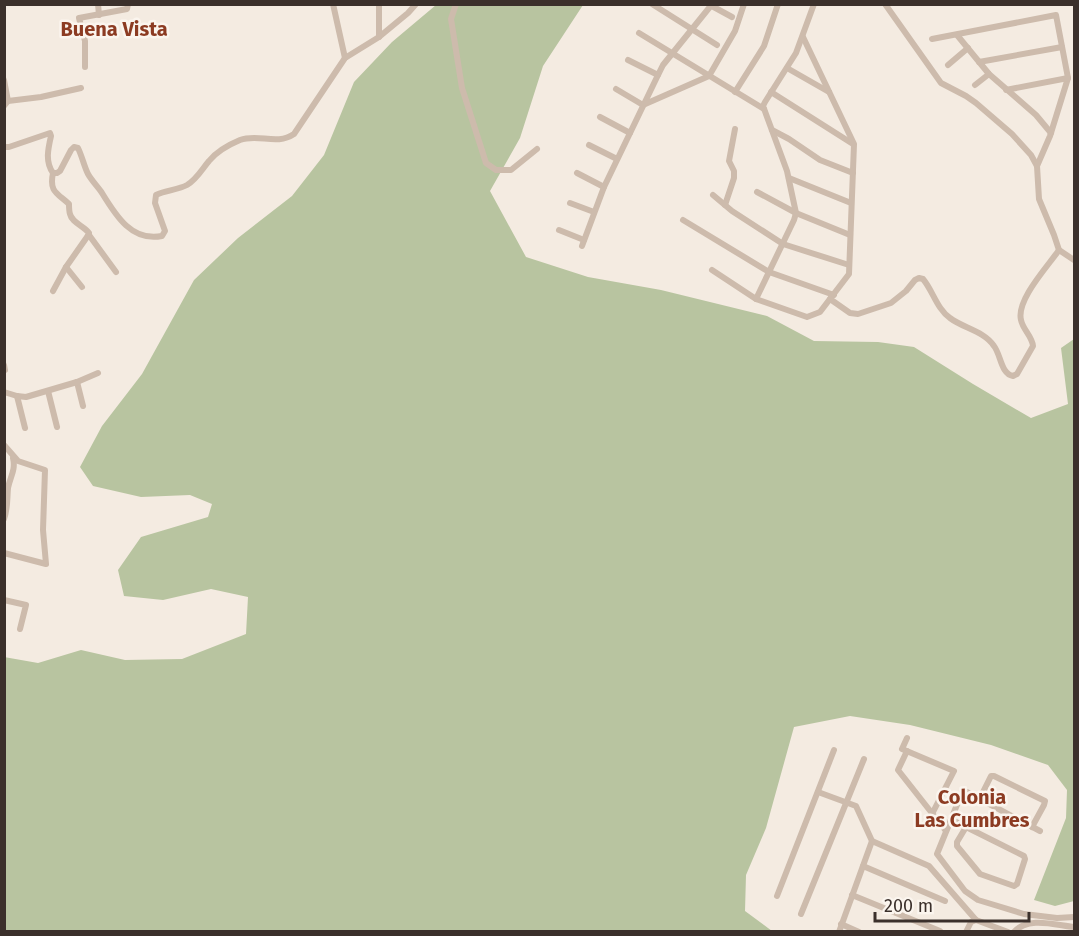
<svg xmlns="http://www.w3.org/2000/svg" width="1079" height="936" font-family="'Fira Sans',sans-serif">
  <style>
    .green { fill: #b8c4a0 }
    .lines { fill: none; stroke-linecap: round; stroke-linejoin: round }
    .minor { stroke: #cdbbac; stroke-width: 6 }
    .labels { text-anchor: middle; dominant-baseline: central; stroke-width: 5; stroke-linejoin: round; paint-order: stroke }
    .neighbourhood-label { font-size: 20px; font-weight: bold; fill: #8c3b22; stroke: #fbf5ee }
  </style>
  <rect width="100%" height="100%" fill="#f4ebe1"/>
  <polygon class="green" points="436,5 583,5 543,66 520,138 490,191 526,257 588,277 661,290 767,316 814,341 878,342 914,347 973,384 1031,418 1068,404 1061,348 1074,339 1074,901 1055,906 1034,900 1066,818 1067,790 1048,765 991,745 910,725 850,716 794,727 766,828 746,875 745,911 772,931 5,931 4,657 38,663 81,650 125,660 182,659 246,634 248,597 211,589 163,600 124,596 118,570 141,537 208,517 212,504 190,495 141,497 93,486 80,467 102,426 142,374 194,280 238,238 292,196 324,155 354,82 392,42"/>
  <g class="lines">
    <g class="minor">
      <polyline points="98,4 99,15"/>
      <polyline points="333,4 345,58"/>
      <polyline points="379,4 379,37"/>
      <polyline points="456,4 451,19 462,88 486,163 496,170 511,170 537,149"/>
      <polyline points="652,4 717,45"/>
      <polyline points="885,4 941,83 966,96 976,103 1012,134 1031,155 1037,166 1039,199 1054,235 1059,250 1074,260"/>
      <polyline points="710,5 732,17"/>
      <polyline points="639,33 764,109"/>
      <polyline points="957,35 989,74 1036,115 1051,133"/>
      <polyline points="932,39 1056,15 1068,78 1050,136 1037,166"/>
      <polyline points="628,60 658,75"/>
      <polyline points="979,62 1062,47"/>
      <polyline points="948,65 968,48"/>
      <polyline points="85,67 85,41 79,18 127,9 128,4"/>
      <polyline points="787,68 829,92"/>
      <polyline points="4,80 8,101 4,106"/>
      <polyline points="975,85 989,74"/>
      <polyline points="616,89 643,105 709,76 735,31 744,4"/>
      <polyline points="1006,90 1068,78"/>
      <polyline points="735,92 764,46 778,4"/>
      <polyline points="771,92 853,144"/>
      <polyline points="8,101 41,97 81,88"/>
      <polyline points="600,117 630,133"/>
      <polyline points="772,130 789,139 820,160 853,173"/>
      <polyline points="589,145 617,159"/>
      <path d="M4,147H9L50,133L51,136C48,149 45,162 53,173H57L60,171L71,150L74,147L78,148C82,156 84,166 88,174C92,181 98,187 102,193C116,216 132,242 162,236L165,231L155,203L156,195C166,190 178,190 187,185C197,179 202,169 209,161C217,151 228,145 240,140C259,133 276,146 294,134L345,58L379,37L408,13L416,4"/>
      <polyline points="577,173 604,187"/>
      <polyline points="789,178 851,203"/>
      <polyline points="757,192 796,213 850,235"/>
      <polyline points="713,195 732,211 783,244 849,265"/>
      <polyline points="570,203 594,212"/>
      <polyline points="725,205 734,178 734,171 729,161 735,129"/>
      <polyline points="683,220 769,272 834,295"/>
      <polyline points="559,230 584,240"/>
      <polyline points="89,235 116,272"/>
      <polyline points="582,246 604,187 658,75 663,65 709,8 714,4"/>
      <polyline points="66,267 82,287"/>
      <polyline points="712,270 756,299 807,317 820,312 849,274 854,144 803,37"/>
      <path d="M53,291L66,267L87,237L89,233C84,226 72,223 70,214C69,211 69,207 69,204C57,193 49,192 53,173"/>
      <polyline points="756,299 794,220 796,213 787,171 763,106 765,102 796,53 814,4"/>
      <path d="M830,299L850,313L858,314L891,303L906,291L915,280L919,278L923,279C933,291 937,309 950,318C963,328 984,331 994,346C1001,355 1001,374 1013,376L1017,374L1033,346C1032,336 1023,330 1021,320C1016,300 1048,266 1059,250"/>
      <polyline points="4,365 5,370"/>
      <polyline points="77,382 83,406"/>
      <polyline points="48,391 57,427"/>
      <polyline points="4,392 17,396 26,397 77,382 98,373"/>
      <polyline points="17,396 25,428"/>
      <polyline points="4,445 18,461 45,470 43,530 46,564 4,553"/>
      <path d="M4,519C8,508 7,499 8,488C10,477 16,470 13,458"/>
      <polyline points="4,600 26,605 20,629"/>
      <polyline points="907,738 902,749 954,771 932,814"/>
      <polyline points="907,751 898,770 946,831"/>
      <polyline points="818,792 856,806 872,841 929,866 976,920 1008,932"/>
      <polyline points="980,798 991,776 994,776 1045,801 1044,805 1032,827"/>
      <polyline points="952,820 1024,856 1025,859 1017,884 1014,886 980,874 957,846 957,842 966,827"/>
      <polyline points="1040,831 963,790 937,854 965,891 978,900 1024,914 1057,918 1074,917"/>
      <polyline points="863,866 945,901"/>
      <polyline points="852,895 940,931"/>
      <polyline points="777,896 834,750"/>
      <polyline points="801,914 864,759"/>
      <polyline points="841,924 859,932"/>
      <polyline points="839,932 872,841"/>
      <polyline points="966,932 971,922 976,920"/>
      <path d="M1014,932C1028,916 1055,925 1074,927"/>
    </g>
  </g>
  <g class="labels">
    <g class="neighbourhood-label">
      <text x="114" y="29">Buena Vista</text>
      <text x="972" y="797">Colonia<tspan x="972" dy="23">Las Cumbres</tspan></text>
    </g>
  </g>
  <rect width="1079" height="936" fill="none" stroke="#3b302b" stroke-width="12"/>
  <path d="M875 912v9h154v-9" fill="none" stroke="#3b302b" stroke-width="3"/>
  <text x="884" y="912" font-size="18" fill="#3b302b" stroke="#fbf5ee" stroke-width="4.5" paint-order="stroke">200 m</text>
</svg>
